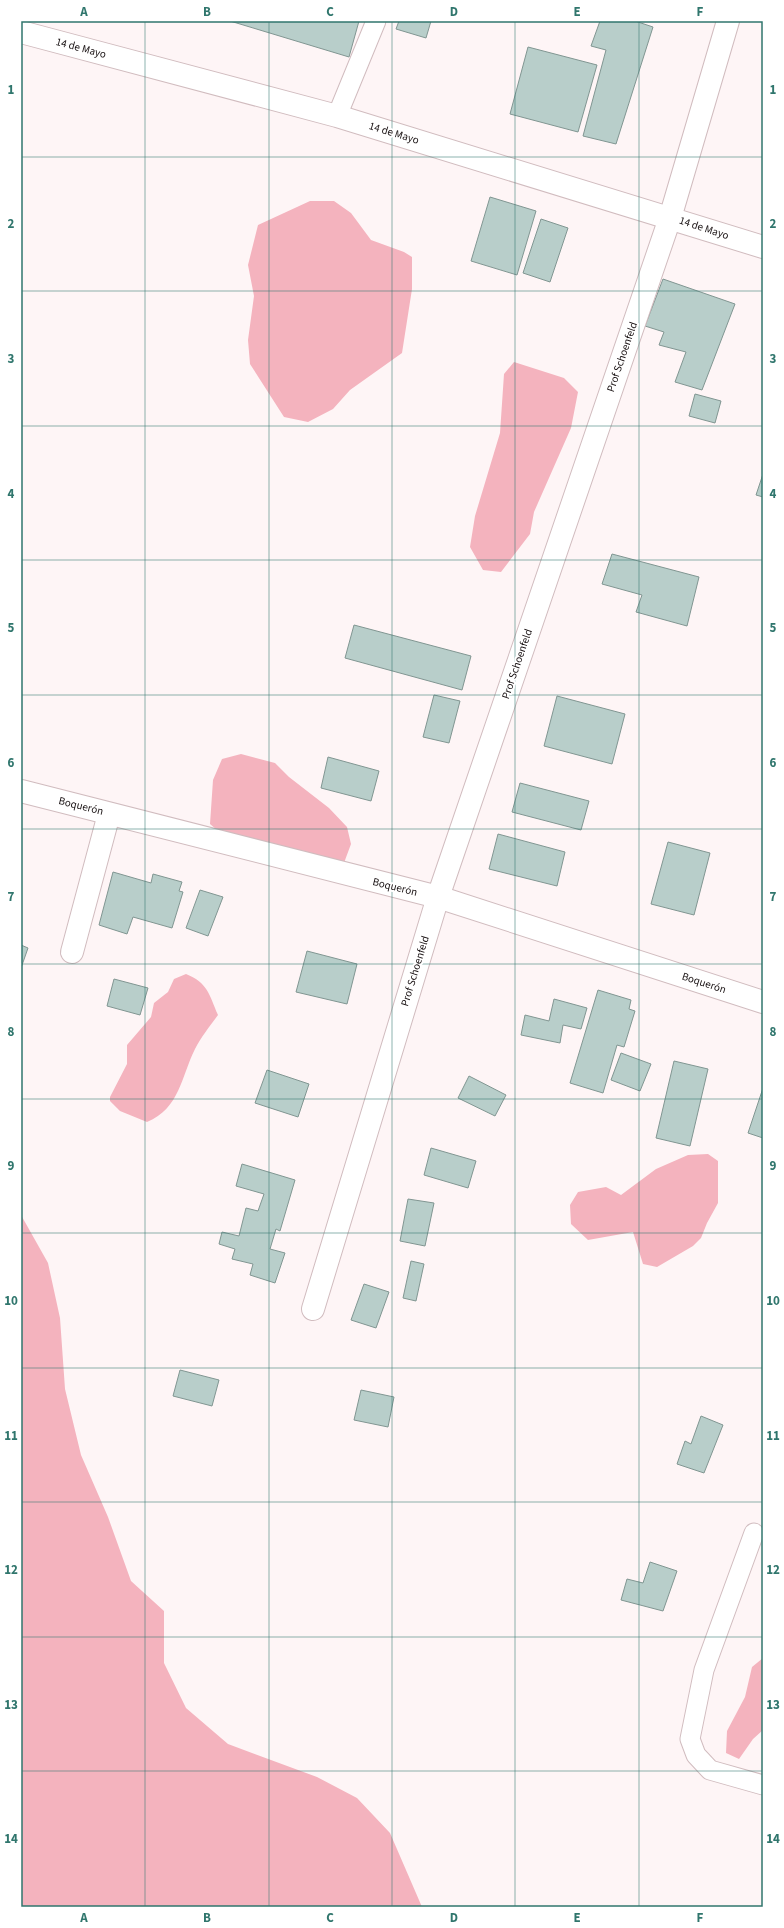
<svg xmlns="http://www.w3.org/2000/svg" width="784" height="1928" font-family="'Source Sans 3',sans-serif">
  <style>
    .forest { fill: #f4b3be }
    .building { fill: #b8ceca; stroke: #819692 }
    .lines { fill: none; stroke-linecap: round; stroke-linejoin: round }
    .service-casing { stroke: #d1bcbf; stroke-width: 21 }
    .minor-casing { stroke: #d1bcbf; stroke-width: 24 }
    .tertiary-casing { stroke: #d1bcbf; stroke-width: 24 }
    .service { stroke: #fff; stroke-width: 19 }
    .minor { stroke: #fff; stroke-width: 22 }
    .tertiary { stroke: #fff; stroke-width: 22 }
    .grid { fill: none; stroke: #30766d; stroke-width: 1; stroke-opacity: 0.55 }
    .labels { text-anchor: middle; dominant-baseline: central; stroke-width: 4; stroke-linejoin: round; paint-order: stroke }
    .street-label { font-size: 11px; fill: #1a1314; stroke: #fff }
    .neatline { fill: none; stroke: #30766d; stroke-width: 1.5 }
    .grid-label { font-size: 13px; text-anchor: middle; font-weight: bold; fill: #30766d }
  </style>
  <rect width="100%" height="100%" fill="#fef5f6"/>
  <g class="forest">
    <polygon points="310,201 334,201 351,213 371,240 404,252 412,257 412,289 402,353 350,390 333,409 308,422 284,417 250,364 248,340 254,296 248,265 258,225"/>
    <polygon points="514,362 564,378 578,392 571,428 534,512 530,534 501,572 483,570 470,547 475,516 500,433 504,374"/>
    <polygon points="241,754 275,763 289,777 329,808 347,827 351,844 341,871 231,842 210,824 213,780 222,759"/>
    <path d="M186,974C208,983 209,994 218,1015C210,1026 201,1037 195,1049C181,1077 180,1108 147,1122L120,1111L110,1101V1097L127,1064V1045L151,1017L154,1003L168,992L174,979Z"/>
    <polygon points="708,1154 718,1161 718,1203 707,1223 701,1238 693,1246 657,1267 643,1264 633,1232 588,1240 571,1224 570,1205 578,1192 606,1187 621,1195 656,1169 688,1155"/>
    <polygon points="21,1215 48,1263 60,1318 65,1389 81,1455 108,1517 131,1581 164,1611 164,1663 186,1708 228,1744 317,1777 357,1798 390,1833 422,1907 21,1907"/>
    <polygon points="763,1658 763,1730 753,1739 739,1759 726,1753 727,1731 745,1697 752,1667"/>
  </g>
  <g class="building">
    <polygon points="230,21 359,21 349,57"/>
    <polygon points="399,21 431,21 426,38 396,29"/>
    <polygon points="600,21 635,21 653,27 616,144 583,136 606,50 591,46"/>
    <polygon points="528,47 597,65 578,132 510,114"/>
    <polygon points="490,197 536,211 517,275 471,261"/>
    <polygon points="541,219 568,228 550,282 523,273"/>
    <polygon points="663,279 735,304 702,390 675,382 686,352 659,345 664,332 645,326"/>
    <polygon points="695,394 721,401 715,423 689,416"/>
    <polygon points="763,474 763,497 756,495"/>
    <polygon points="612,554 699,577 687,626 636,612 642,595 602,584"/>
    <polygon points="354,625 471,656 462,690 345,658"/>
    <polygon points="434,695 460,701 449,743 423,737"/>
    <polygon points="557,696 625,714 612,764 544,746"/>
    <polygon points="328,757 379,771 371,801 321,788"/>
    <polygon points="520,783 589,801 581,830 512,812"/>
    <polygon points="498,834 565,852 557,886 489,869"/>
    <polygon points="668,842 710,853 694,915 651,904"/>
    <polygon points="113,872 151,883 153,874 182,882 179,891 183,892 172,928 133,917 127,934 99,925"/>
    <polygon points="200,890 223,897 208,936 186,928"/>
    <polygon points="21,945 28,948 21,968"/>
    <polygon points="307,951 357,964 347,1004 296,992"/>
    <polygon points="114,979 148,988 140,1015 107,1006"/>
    <polygon points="598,990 631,1000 629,1009 635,1011 624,1047 617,1045 603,1093 570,1083"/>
    <polygon points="554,999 587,1008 581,1029 563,1025 560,1043 521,1035 525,1015 549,1021"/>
    <polygon points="621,1053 651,1064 640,1091 611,1080"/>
    <polygon points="674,1061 708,1069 690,1146 656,1138"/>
    <polygon points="267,1070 309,1084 298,1117 255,1103"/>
    <polygon points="469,1076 506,1095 495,1116 458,1098"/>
    <polygon points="763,1088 763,1138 748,1133"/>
    <polygon points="431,1148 476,1161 468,1188 424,1175"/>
    <polygon points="242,1164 295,1180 280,1231 276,1229 270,1249 285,1253 275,1283 250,1275 253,1264 232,1259 235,1249 219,1244 222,1232 239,1236 246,1208 258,1211 264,1194 236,1186"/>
    <polygon points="408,1199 434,1203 425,1246 400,1241"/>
    <polygon points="411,1261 424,1264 416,1301 403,1298"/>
    <polygon points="364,1284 389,1292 376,1328 351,1320"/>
    <polygon points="180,1370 219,1380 212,1406 173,1396"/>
    <polygon points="361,1390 394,1397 388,1427 354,1420"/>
    <polygon points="701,1416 723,1425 704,1473 677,1464 685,1441 691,1444"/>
    <polygon points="650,1562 677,1571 663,1611 621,1600 627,1579 643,1583"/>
  </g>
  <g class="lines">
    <defs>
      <g id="service">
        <polyline points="337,116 376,21"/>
        <polyline points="754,1533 704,1670 690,1739 696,1755 710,1770 763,1785"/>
      </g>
      <g id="minor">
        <polyline points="21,791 438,897 763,1002"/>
        <polyline points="72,952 109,814"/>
        <polyline points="313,1309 438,897 670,218 728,21"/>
      </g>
      <polyline id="tertiary" points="21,32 337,116 763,247"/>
    </defs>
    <use href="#service" class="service-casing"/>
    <use href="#minor" class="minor-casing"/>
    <use href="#tertiary" class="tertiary-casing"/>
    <use href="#service" class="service"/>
    <use href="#minor" class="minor"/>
    <use href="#tertiary" class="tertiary"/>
  </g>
  <path class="grid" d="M145,21V1907M269,21V1907M392,21V1907M515,21V1907M639,21V1907M21,157H763M21,291H763M21,426H763M21,560H763M21,695H763M21,829H763M21,964H763M21,1099H763M21,1233H763M21,1368H763M21,1502H763M21,1637H763M21,1771H763"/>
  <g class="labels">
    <g class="street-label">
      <text transform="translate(81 48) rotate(15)">14 de Mayo</text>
      <text transform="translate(394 133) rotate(17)">14 de Mayo</text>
      <text transform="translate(704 228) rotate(18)">14 de Mayo</text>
      <text transform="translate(622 357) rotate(-71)">Prof Schoenfeld</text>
      <text transform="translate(517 664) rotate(-71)">Prof Schoenfeld</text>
      <text transform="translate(81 806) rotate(14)">Boquerón</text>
      <text transform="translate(395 887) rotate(14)">Boquerón</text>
      <text transform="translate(415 971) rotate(-73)">Prof Schoenfeld</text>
      <text transform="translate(704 983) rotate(18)">Boquerón</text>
    </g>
  </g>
  <rect width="784" height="1928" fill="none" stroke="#ffffff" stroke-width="44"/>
  <rect x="22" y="22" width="740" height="1884" class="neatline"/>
  <g class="grid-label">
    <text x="84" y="16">A</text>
    <text x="207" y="16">B</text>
    <text x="330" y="16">C</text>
    <text x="454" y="16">D</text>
    <text x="577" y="16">E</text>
    <text x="700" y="16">F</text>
    <text x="11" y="94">1</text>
    <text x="773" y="94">1</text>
    <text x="11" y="228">2</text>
    <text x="773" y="228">2</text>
    <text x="11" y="363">3</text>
    <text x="773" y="363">3</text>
    <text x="11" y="498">4</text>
    <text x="773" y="498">4</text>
    <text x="11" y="632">5</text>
    <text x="773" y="632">5</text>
    <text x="11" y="767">6</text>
    <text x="773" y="767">6</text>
    <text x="11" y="901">7</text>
    <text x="773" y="901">7</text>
    <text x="11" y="1036">8</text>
    <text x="773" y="1036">8</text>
    <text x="11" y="1170">9</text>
    <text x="773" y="1170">9</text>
    <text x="11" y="1305">10</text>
    <text x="773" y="1305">10</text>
    <text x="11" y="1440">11</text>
    <text x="773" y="1440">11</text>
    <text x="11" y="1574">12</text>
    <text x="773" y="1574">12</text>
    <text x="11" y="1709">13</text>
    <text x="773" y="1709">13</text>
    <text x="11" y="1843">14</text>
    <text x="773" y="1843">14</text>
    <text x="84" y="1922">A</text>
    <text x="207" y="1922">B</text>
    <text x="330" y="1922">C</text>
    <text x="454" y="1922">D</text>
    <text x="577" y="1922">E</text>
    <text x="700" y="1922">F</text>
  </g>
</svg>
